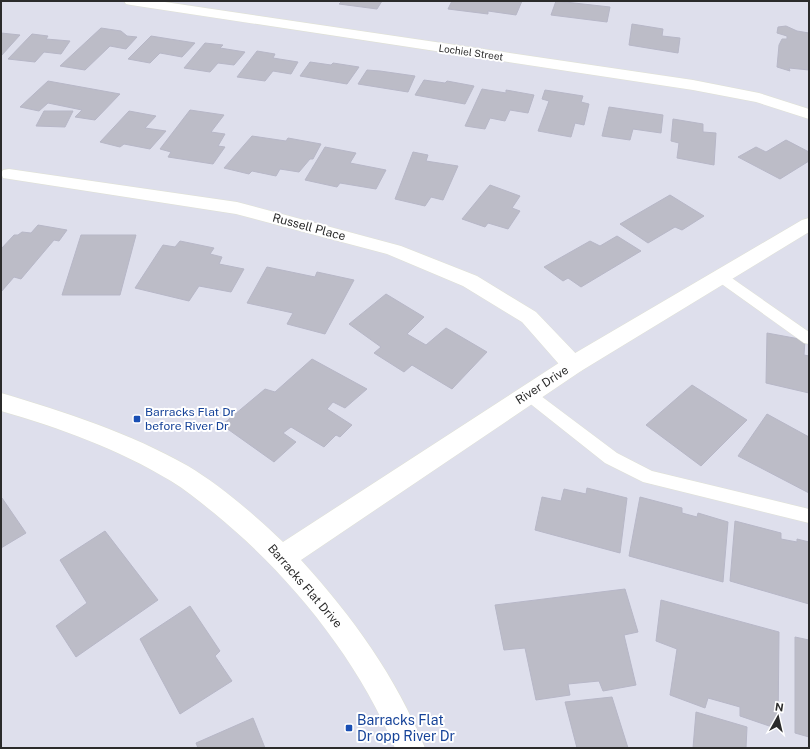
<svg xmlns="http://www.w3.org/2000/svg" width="810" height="749" font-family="'Public Sans',sans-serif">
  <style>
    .building { fill: #bcbcc7; stroke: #b7b7c7 }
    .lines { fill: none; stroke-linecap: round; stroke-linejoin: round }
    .service-casing { stroke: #e0e2d3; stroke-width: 1 }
    .minor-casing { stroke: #e0e2d3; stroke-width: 1 }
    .tertiary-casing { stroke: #e0e2d3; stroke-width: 1 }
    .service { fill: #fff; fill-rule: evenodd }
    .minor { fill: #fff; fill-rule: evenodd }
    .tertiary { fill: #fff; fill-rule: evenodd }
    .transit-dot { fill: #1a4fb4; stroke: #fff; stroke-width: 1.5 }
    .labels { text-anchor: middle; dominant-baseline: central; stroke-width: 4; stroke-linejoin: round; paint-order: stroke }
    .far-street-label { font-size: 10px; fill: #2b2b2b; stroke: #fff }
    .street-label { font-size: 12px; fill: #2b2b2b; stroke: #fff }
    .transit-label { font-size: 12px; fill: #164399; stroke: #fff; text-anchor: start }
    .near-transit-label { font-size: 14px; fill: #164399; stroke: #fff; text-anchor: start }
  </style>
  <rect width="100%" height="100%" fill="#dedfec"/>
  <g class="building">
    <polygon points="342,1 382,1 377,9 339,4"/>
    <polygon points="452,1 522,1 516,15 488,11 488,14 448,9"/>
    <polygon points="556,1 610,7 607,22 551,15"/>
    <polygon points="632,24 663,29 662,36 680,38 678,53 629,45"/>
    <polygon points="786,26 797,31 809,33 809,70 789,68 790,71 777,67 779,45 782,39 787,39 787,36 777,33 778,27"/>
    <polygon points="101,28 121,31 127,36 137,37 126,49 110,46 85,70 60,66"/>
    <polygon points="1,33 20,35 1,56"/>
    <polygon points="32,34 48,36 46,39 70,41 61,54 44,52 35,62 8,59"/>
    <polygon points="151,36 195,43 182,57 160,53 150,63 128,59"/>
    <polygon points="205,43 223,45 220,48 245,52 234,65 218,63 210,72 184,68"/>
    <polygon points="257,51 275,54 273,58 298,62 291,74 273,71 265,81 237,77"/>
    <polygon points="310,62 331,65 333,63 359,67 347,84 300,76"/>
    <polygon points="367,70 380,71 415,76 408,92 358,84"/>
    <polygon points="424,80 445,83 447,81 474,86 465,104 415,95"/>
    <polygon points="48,81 120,94 95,120 75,117 82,110 48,103 39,111 20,107"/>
    <polygon points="482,89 506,93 506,90 534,95 528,113 510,110 505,121 490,118 485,129 465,126"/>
    <polygon points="545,90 583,96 581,102 589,104 584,125 575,123 571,137 538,131 549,101 542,99"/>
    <polygon points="609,107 663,115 661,133 633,129 630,140 602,136"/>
    <polygon points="190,110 224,115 211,132 225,134 218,146 225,147 213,164 168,157 171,152 160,149"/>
    <polygon points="44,111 73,111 65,127 36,126"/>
    <polygon points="129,111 156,116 145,128 166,131 150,149 124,144 120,147 100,142"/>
    <polygon points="673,119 703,124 703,132 716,133 714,165 677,158 679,143 671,141"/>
    <polygon points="252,136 286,141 288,138 321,144 313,159 310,159 299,172 280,169 276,176 252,171 249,174 224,168"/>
    <polygon points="786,140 809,152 809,161 780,179 738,157 756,147 766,152"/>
    <polygon points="325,147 356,153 350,163 386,170 376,189 340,183 337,187 305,180"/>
    <polygon points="413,152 428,155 426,161 458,166 443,200 431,197 425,206 395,199"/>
    <polygon points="490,185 520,196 512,208 520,211 508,229 488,223 485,227 462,219"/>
    <polygon points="670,195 704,216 682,230 675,227 648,243 620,224"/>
    <polygon points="38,225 67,230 59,241 54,240 21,279 14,277 1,292 1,249 14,235 18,235 22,232 31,233"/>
    <polygon points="81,235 136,235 120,295 62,295"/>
    <polygon points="617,236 641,251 581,287 568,278 563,281 544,267 590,241 600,246"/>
    <polygon points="180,241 214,248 210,254 222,257 219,264 244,269 231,292 199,286 189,301 135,288 163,245 175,247"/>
    <polygon points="267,267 315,277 317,272 354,280 325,334 287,324 293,313 247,303"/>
    <polygon points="386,294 424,317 407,334 426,345 446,328 487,352 452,389 412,365 404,372 374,353 381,347 349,324"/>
    <polygon points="767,333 805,340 804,355 809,356 809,393 766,383"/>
    <polygon points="312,359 367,389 345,408 333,402 327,409 352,425 340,437 336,435 324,447 291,427 283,433 296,442 274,462 222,425 265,389 275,392"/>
    <polygon points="692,385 747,420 701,466 646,425"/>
    <polygon points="767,414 809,437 809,493 738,456"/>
    <polygon points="587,488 627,498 620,553 535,530 542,497 561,501 564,489 586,494"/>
    <polygon points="640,497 682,508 682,513 697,517 698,513 728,522 723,582 629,556"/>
    <polygon points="2,498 26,533 1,548 1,499"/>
    <polygon points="735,521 781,533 781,539 797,542 797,539 809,542 809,604 730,581"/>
    <polygon points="105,531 158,600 76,657 56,626 87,603 60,560"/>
    <polygon points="625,589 638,632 624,635 636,685 603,691 599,681 568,684 570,695 536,700 525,648 504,650 495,605"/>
    <polygon points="661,600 779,632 778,729 740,716 740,707 708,698 705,708 670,695 677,649 656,641"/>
    <polygon points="190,606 220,651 215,656 232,681 180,714 140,639"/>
    <polygon points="795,637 809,640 809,737 795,733"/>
    <polygon points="612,697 628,748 577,748 565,702"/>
    <polygon points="696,712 747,727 746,748 693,748"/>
    <polygon points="253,718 265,748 198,748 196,743"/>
  </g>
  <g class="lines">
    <defs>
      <g id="service">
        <polygon points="721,272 726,274 809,332 809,344 804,343 716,280 714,277 716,274"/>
        <polygon points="528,388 533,390 617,453 652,471 809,509 809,523 643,482 605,463 523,398 520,394 523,390"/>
      </g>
      <g id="minor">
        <polygon points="124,1 158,1 693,80 759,93 809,109 809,119 756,102 693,90 131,5 126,4"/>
        <polygon points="9,169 237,202 401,246 477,276 536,312 581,359 584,365 581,371 573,373 565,371 522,322 463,286 387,254 236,214 3,178 1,173 3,170"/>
      </g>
      <path id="tertiary" d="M809,218V232L581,371L301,560C353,617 396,677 425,748H395C357,658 290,575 214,513C200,502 186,490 171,481C118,449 60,428 1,411V393C65,412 130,433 188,466C220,485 257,517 283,542L565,359L802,220Z"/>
    </defs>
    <use href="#service" class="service-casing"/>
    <use href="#minor" class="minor-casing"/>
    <use href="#tertiary" class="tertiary-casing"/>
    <use href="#service" class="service"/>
    <use href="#minor" class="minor"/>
    <use href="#tertiary" class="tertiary"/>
  </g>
  <g class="transit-dot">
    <rect x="133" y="415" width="8" height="8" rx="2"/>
    <rect x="345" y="724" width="8" height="8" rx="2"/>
  </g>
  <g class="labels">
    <g class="far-street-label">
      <text transform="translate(471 52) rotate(8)">Lochiel Street</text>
    </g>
    <g class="street-label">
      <text transform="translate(309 227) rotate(15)">Russell Place</text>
      <text transform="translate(542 385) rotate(-33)">River Drive</text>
      <text transform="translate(305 586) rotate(49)">Barracks Flat Drive</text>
    </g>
    <g class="transit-label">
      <text x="145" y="412">Barracks Flat Dr<tspan x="145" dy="14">before River Dr</tspan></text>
    </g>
    <g class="near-transit-label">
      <text x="357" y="720">Barracks Flat<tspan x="357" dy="16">Dr opp River Dr</tspan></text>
    </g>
  </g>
  <rect width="810" height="749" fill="none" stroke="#2b2b2b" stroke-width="4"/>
  <g transform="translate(778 717) rotate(8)" stroke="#ffffff" stroke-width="3" paint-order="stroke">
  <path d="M0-3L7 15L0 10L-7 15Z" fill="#2b2b2b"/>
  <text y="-6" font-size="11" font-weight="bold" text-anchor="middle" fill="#2b2b2b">N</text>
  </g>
</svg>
